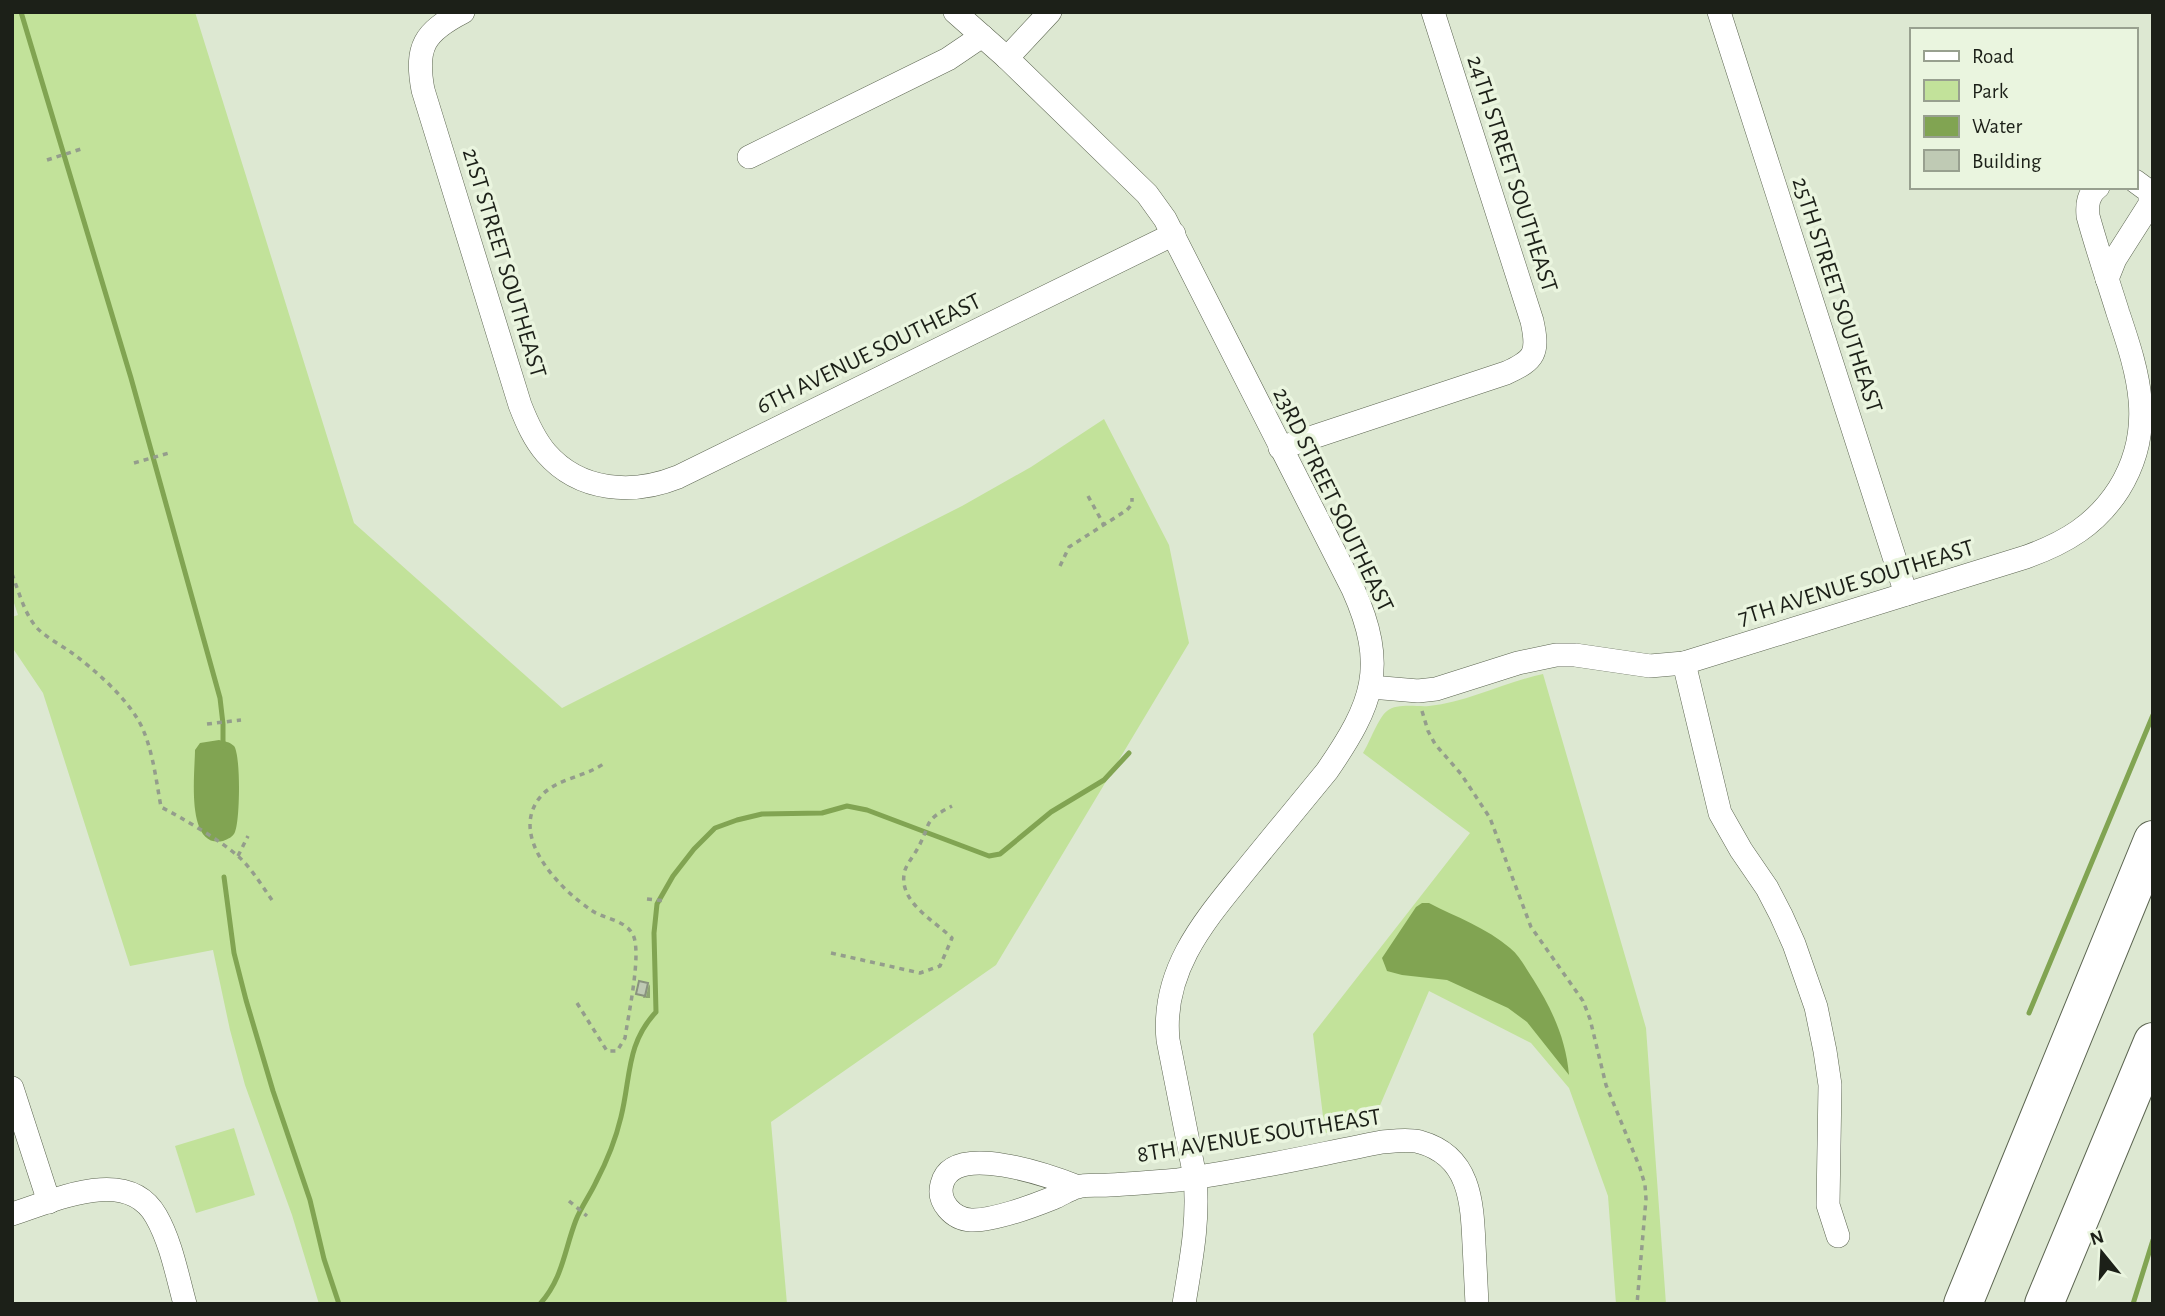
<svg xmlns="http://www.w3.org/2000/svg" width="2165" height="1316" font-family="'Alegreya Sans',sans-serif">
  <style>
    .green { fill: #c2e29a }
    .water { fill: #81a452 }
    .lines { fill: none; stroke-linecap: round; stroke-linejoin: round }
    .stream { stroke: #81a452; stroke-width: 5 }
    .building { fill: #bfcab4; stroke: #89937e; stroke-width: 2; filter: url(#shadow) }
    .street-casing { stroke: #5c6551; stroke-width: 24 }
    .highway-casing { stroke: #5c6551; stroke-width: 40 }
    .path { stroke: #949d8c; stroke-width: 3.5; stroke-dasharray: 5 5; stroke-linecap: butt }
    .street { stroke: #fff; stroke-width: 23 }
    .highway { stroke: #fff; stroke-width: 38 }
    .labels { text-anchor: middle; dominant-baseline: central; stroke-width: 7; stroke-linejoin: round; paint-order: stroke }
    .street-label { font-size: 24px; fill: #1c2018; stroke: #eaf5df }
  </style>
  <defs>
    <filter id="shadow"><feDropShadow dx="8" dy="4.5" stdDeviation="0" flood-color="#0004"/></filter>
  </defs>
  <rect width="100%" height="100%" fill="#dde8d2"/>
  <g class="green">
    <polygon points="12,12 195,12 354,523 562,708 962,506 1031,467 1104,419 1169,545 1189,643 996,965 771,1122 787,1304 319,1304 292,1215 245,1085 230,1030 213,950 130,966 43,693 12,647 12,617 18,615 12,597"/>
    <path d="M1543,674L1646,1028L1666,1304H1616L1608,1196L1569,1088L1531,1043L1429,991L1372,1124L1325,1133L1313,1034L1470,833L1363,753C1370,742 1378,718 1387,711C1397,703 1417,707 1429,706C1468,702 1505,682 1543,674Z"/>
    <polygon points="234,1128 255,1195 196,1213 175,1146"/>
  </g>
  <g class="water">
    <path d="M219,740C224,741 230,742 234,746C241,755 240,821 235,832C233,837 228,839 223,841C185,849 195,772 195,750L200,743Z"/>
    <path d="M1422,903H1429C1456,917 1487,928 1510,948C1520,956 1526,969 1533,979C1552,1009 1566,1039 1569,1075L1527,1022L1508,1008L1447,980L1402,975L1387,971L1382,958L1416,907Z"/>
  </g>
  <g class="lines">
    <g class="stream">
      <polyline points="21,12 131,378 220,698 223,724 223,747"/>
      <polyline points="224,877 234,953 246,1000 273,1091 310,1200 324,1259 339,1304"/>
      <polyline points="2029,1013 2153,715"/>
      <path d="M540,1304C563,1278 564,1251 576,1220C581,1207 590,1195 596,1182C606,1163 616,1138 621,1117C631,1077 626,1044 656,1012L654,933L657,904L673,876L694,849L715,828L737,820L762,814L822,813L847,806L867,810L989,856L1000,854L1051,812L1104,780L1129,753"/>
      <polyline points="2133,1304 2153,1240"/>
    </g>
  </g>
  <polygon class="building" points="639,981 648,983 645,996 636,994"/>
  <g class="lines">
    <defs>
      <g id="street">
        <path d="M463,12C424,32 415,47 423,90L520,405C527,423 534,439 546,453C580,492 633,495 678,477L1174,234"/>
        <path d="M955,12L1007,58L1147,194L1165,219L1353,589C1388,667 1373,704 1327,771C1301,803 1275,834 1249,866C1207,918 1161,968 1168,1040L1195,1177C1199,1222 1191,1260 1184,1304"/>
        <polyline points="1719,12 1906,594"/>
        <polyline points="1007,58 1050,12"/>
        <polyline points="749,157 948,59 982,36"/>
        <polyline points="2107,279 2115,259 2150,204 2150,192 2135,181"/>
        <path d="M1280,448L1506,373C1535,360 1539,353 1532,321L1433,12"/>
        <polyline points="1684,663 1720,813 1741,850 1767,888 1781,915 1794,944 1816,1007 1825,1051 1830,1085 1828,1205 1838,1236"/>
        <path d="M1371,687L1418,691L1436,689L1518,663L1556,655H1575L1650,666L1684,663L2026,557C2065,543 2096,525 2119,489C2156,429 2139,375 2118,313C2108,281 2097,249 2088,216C2087,204 2088,194 2098,187"/>
        <polyline points="12,1088 49,1202"/>
        <path d="M1078,1187C1050,1176 953,1141 942,1184C937,1202 953,1219 971,1220C992,1221 1033,1206 1053,1198C1061,1195 1069,1189 1077,1187C1087,1184 1099,1186 1109,1185C1132,1184 1155,1182 1178,1180C1247,1171 1315,1155 1382,1142C1395,1141 1408,1139 1420,1142C1470,1156 1472,1201 1474,1244C1475,1264 1476,1284 1477,1304"/>
        <path d="M12,1214C54,1201 127,1165 156,1216C171,1242 177,1275 185,1304"/>
      </g>
      <g id="highway">
        <polyline points="1963,1304 2153,840"/>
        <polyline points="2044,1304 2153,1042"/>
      </g>
    </defs>
    <use href="#street" class="street-casing"/>
    <use href="#highway" class="highway-casing"/>
    <g class="path">
      <polyline points="47,160 81,149"/>
      <polyline points="134,463 169,453"/>
      <polyline points="1088,496 1104,525"/>
      <polyline points="1060,566 1069,547 1127,510 1132,504 1132,498"/>
      <path d="M12,574C19,592 24,613 37,628C47,638 61,645 72,653C95,670 122,694 137,718C152,742 156,780 161,807C184,819 220,840 239,857C252,869 262,886 272,900"/>
      <polyline points="1422,711 1428,731 1435,744 1461,774 1490,818 1531,927 1583,1001 1590,1019 1606,1085 1640,1168 1645,1185 1646,1199 1637,1304"/>
      <polyline points="207,724 241,720"/>
      <polyline points="238,856 248,836"/>
      <polyline points="647,899 666,901"/>
      <path d="M831,953L920,973L940,966L952,938C935,921 896,901 905,870C908,862 915,854 919,846C932,821 923,821 952,806"/>
      <path d="M577,1003L607,1051H617L625,1038C628,1016 643,949 632,933C623,919 603,919 591,910C560,889 507,836 541,796C557,778 587,777 606,762"/>
      <polyline points="569,1201 587,1216"/>
    </g>
    <use href="#street" class="street"/>
    <use href="#highway" class="highway"/>
  </g>
  <g class="labels">
    <g class="street-label">
      <text transform="translate(1512 174) rotate(72)">24TH STREET SOUTHEAST</text>
      <text transform="translate(504 263) rotate(73)">21ST STREET SOUTHEAST</text>
      <text transform="translate(1837 295) rotate(72)">25TH STREET SOUTHEAST</text>
      <text transform="translate(869 354) rotate(-26)">6TH AVENUE SOUTHEAST</text>
      <text transform="translate(1333 500) rotate(64)">23RD STREET SOUTHEAST</text>
      <text transform="translate(1856 583) rotate(-17)">7TH AVENUE SOUTHEAST</text>
      <text transform="translate(1259 1136) rotate(-9)">8TH AVENUE SOUTHEAST</text>
    </g>
  </g>
  <rect width="2165" height="1316" fill="none" stroke="#1c2018" stroke-width="28"/>
  <rect x="1910" y="28" width="228" height="161" fill="#eaf5df" stroke="#98a08f" stroke-width="2"/>
  <rect x="1924" y="51" width="35" height="10" fill="#ffffff" stroke="#98a08f" stroke-width="2"/>
  <text x="1972" y="63" font-size="21" fill="#1c2018">Road</text>
  <rect x="1924" y="80" width="35" height="21" fill="#c2e29a" stroke="#98a08f" stroke-width="2"/>
  <text x="1972" y="98" font-size="21" fill="#1c2018">Park</text>
  <rect x="1924" y="116" width="35" height="21" fill="#81a452" stroke="#98a08f" stroke-width="2"/>
  <text x="1972" y="133" font-size="21" fill="#1c2018">Water</text>
  <rect x="1924" y="150" width="35" height="21" fill="#bfcab4" stroke="#98a08f" stroke-width="2"/>
  <text x="1972" y="168" font-size="21" fill="#1c2018">Building</text>
  <g transform="translate(2102 1253) rotate(342)" stroke="#eaf5df" stroke-width="5" paint-order="stroke">
  <path d="M0-5L12 26L0 18L-12 26Z" fill="#1c2018"/>
  <text y="-10" font-size="19" font-weight="bold" text-anchor="middle" fill="#1c2018">N</text>
  </g>
</svg>
